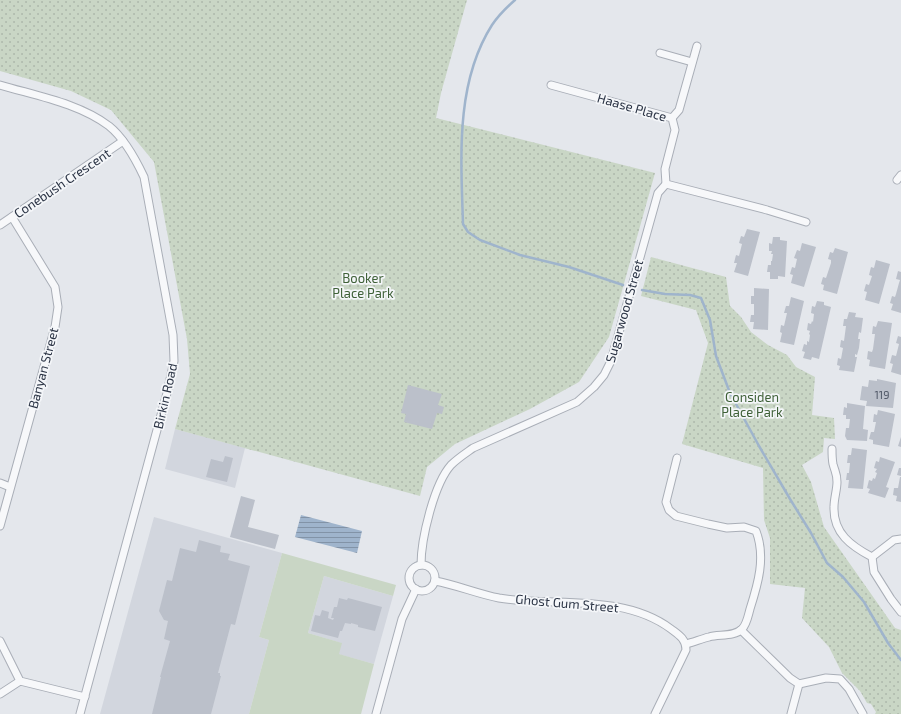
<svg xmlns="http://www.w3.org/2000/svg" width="901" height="714" font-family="'Exo 2',sans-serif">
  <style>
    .built { fill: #d2d6de }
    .grass { fill: #c9d6c5 }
    .park { fill: url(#park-dots) }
    .water { fill: url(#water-rules) }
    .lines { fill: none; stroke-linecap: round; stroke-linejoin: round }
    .stream { stroke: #9fb4cc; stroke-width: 2.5 }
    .building { fill: #bbc0ca }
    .street-casing { stroke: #a9aeb7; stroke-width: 9 }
    .street { stroke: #f7f8fa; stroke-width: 7 }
    .labels { text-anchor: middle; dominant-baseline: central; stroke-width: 3.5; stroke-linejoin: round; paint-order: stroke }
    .number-label { font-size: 11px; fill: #4f5766 }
    .street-label { font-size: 13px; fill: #2b3445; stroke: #f4f6f9 }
    .park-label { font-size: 13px; fill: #3f6138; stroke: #f4f6f9 }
  </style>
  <defs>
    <pattern id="park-dots" width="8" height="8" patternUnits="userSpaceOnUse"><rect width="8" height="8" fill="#c9d6c5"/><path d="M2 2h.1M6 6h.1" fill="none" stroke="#adb8ab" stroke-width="1.8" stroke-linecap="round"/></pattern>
    <pattern id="water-rules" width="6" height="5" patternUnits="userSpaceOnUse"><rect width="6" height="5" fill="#9fb4cc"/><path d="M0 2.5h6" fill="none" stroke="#8293a7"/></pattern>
  </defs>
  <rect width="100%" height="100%" fill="#e4e7ec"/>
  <g class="built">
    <polygon points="175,429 245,448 235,488 165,469"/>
    <polygon points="154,517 282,553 259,637 269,640 249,714 100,714"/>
    <polygon points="324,576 393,596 374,664 338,654 341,643 308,633"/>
  </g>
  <polygon class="grass" points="282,553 396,585 393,596 324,576 308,633 342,643 339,654 374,664 361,714 249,714 269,640 259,637"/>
  <g class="park">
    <polygon points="0,0 467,0 441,93 436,118 655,173 609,337 579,382 530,409 455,444 427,467 420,496 175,429 190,374 187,339 154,162 111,110 71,91 0,71"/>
    <polygon points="651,257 726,277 730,306 741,317 751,332 768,345 787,355 796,367 815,377 812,415 834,418 835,439 824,438 823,452 802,465 811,482 824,527 895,628 901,630 901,714 875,714 876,712 871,704 867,703 860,691 842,673 829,647 802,618 805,588 770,584 770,538 764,520 763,468 682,444 708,343 696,310 641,296"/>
  </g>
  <polygon class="water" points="301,515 362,531 357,553 295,537"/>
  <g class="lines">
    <g class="stream">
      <path d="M515,0C507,7 498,16 492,25C455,83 461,158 463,224L468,232L480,240L520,255L569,267L623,285"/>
      <polyline points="642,290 665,294 690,295 701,298 710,320 716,356 730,393 759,446 790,499 811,533 827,563 843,577 864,602 888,643 901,660"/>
    </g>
  </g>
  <g class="building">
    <polygon points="747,229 760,232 748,276 734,272 737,263 734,263 736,255 739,256 742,244 739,243 741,236 744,237"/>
    <polygon points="773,237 780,237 780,240 787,241 785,277 778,276 778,279 770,279 770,272 767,272 768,265 771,265 771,261 772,261 773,254 771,254 772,251 769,251 769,243 772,244"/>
    <polygon points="802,243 816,247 804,287 791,283 793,275 790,274 792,267 795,268 797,259 794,258 797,250 800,251"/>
    <polygon points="835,248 848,252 837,294 823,290 824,285 821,284 823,277 826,278 831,263 831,260 828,259 830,252 833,253"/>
    <polygon points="876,260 890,264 879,304 865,300 867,292 864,291 866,284 869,285 872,276 869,275 871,267 874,268"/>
    <polygon points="898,271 901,272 901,313 891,310 893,304 890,303 892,296 895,297 896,294 899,283 900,280 896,279"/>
    <polygon points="754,288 769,289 768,330 753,329 754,322 750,322 751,315 754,315 754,304 751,304 751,296 754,296"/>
    <polygon points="791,297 804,301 794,345 780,342 782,333 780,332 781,325 784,326 787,313 784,313 786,306 789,306"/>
    <polygon points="817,301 824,302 824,305 831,307 819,359 812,357 811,360 803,358 805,352 802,351 804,344 807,345 807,341 809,342 810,335 809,334 810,331 807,330 808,323 811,324 812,321 813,322 814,314 811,313 812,306 815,307"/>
    <polygon points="849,312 856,313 855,317 863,318 861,333 859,332 858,339 860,339 859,348 857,355 855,354 855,357 857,357 854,372 839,370 840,366 837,365 838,358 841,359 843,348 840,347 841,340 844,341 846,326 843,326 844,319 847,319"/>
    <polygon points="878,321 892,323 885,369 869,366 870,360 867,359 868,351 872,352 873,349 875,334 872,334 873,326 876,327"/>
    <polygon points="898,336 901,337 901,375 891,372 893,364 890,363 892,355 896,356 899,344 896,343"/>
    <polygon points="877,379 896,383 893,408 866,406 867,401 860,400 862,386 868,387 869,380 877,381"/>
    <polygon points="408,385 442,394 438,405 444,407 442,414 437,413 432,429 404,422 406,414 401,413"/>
    <polygon points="847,403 865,406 863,429 868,430 867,441 847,440 845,436 846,428 849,428 850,419 846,419 846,415 843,415 844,407 847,408"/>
    <polygon points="878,410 895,414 889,447 873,444 873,440 869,439 871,432 874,432 876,422 873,422 874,414 877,415"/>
    <polygon points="901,437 901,447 898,446"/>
    <polygon points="852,448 867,450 863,489 848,488 849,480 846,480 847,473 849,473 850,463 847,463 848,455 851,455"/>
    <polygon points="225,456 233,458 227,482 206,477 211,459 223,462"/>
    <polygon points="880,457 895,462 886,487 889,488 885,498 868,493 870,489 867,488 869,480 872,481 873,478 875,479 877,473 875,472 877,469 874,468 876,461 879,462"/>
    <polygon points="899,468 901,468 901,476 897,475"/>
    <polygon points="900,477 901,477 901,502 896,501 897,496 893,495 894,488 898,488"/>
    <polygon points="241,496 255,500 248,527 279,535 275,549 230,537"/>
    <polygon points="199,540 221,546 220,552 230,554 228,560 250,566 235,625 231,624 218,673 220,673 220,676 221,676 211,714 152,714 161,677 160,677 170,641 164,639 168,621 164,620 159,611 167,580 172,581 180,548 196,552"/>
    <polygon points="339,598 347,600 348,598 382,607 375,631 358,627 358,625 351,623 351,624 345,623 342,631 340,631 338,638 311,631 315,615 320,616 322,610 329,612 328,618 333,620 334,618 331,618 334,607 337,607"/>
  </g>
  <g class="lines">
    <defs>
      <g id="street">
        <polyline points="660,53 692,62"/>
        <path d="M0,85C37,96 78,103 109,126C124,138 136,160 144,177L173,335L174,361L167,393L80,714"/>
        <polyline points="551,85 672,118 675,130 665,169 666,184"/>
        <polyline points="672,118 679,110 697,46"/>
        <polyline points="897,180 901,175"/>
        <polyline points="0,225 123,141"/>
        <path d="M832,449C832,454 832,459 833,464C835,472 837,473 837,482C837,490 834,498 834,507C833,533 851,546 872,557L874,572L891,599L901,612"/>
        <path d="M677,458L666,502L669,510L676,516L708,524L727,528L744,527L756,531C766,557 758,584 750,609C748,616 747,624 742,629C734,637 719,634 709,637C701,639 694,642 686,644"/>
        <polyline points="0,483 10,487"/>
        <polyline points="0,526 55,327 58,307 55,287 12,217"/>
        <polyline points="872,557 894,540 901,539"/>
        <path d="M421,565C421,539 434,484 451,465C458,458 466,453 473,448L577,402L594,387L604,375L611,361L658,193L666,184L767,210L806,222"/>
        <circle cx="422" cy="578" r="13"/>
        <path d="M435,581C457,585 478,594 499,598C555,607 623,593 671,629C679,635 686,639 686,650L655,714"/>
        <polyline points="741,630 790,678 799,684 826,678 840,679 849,689 863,714"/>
        <polyline points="0,641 20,681 85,697"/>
        <polyline points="0,694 20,681"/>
        <polyline points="376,714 402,619 416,589"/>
        <polyline points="791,714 799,684"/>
      </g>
    </defs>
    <use href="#street" class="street-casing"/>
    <use href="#street" class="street"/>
  </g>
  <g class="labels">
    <g class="number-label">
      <text x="882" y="394">119</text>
    </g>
    <g class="street-label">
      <text transform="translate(632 107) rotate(16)">Haase Place</text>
      <text transform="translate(62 183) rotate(-34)">Conebush Crescent</text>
      <text transform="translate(624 311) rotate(-74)">Sugarwood Street</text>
      <text transform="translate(43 368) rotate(-75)">Banyan Street</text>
      <text transform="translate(165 396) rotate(-77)">Birkin Road</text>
      <text transform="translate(567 603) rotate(5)">Ghost Gum Street</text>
    </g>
    <g class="park-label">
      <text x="363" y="278">Booker<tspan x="363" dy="15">Place Park</tspan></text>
      <text x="752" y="397">Considen<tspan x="752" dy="15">Place Park</tspan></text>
    </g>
  </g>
</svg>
